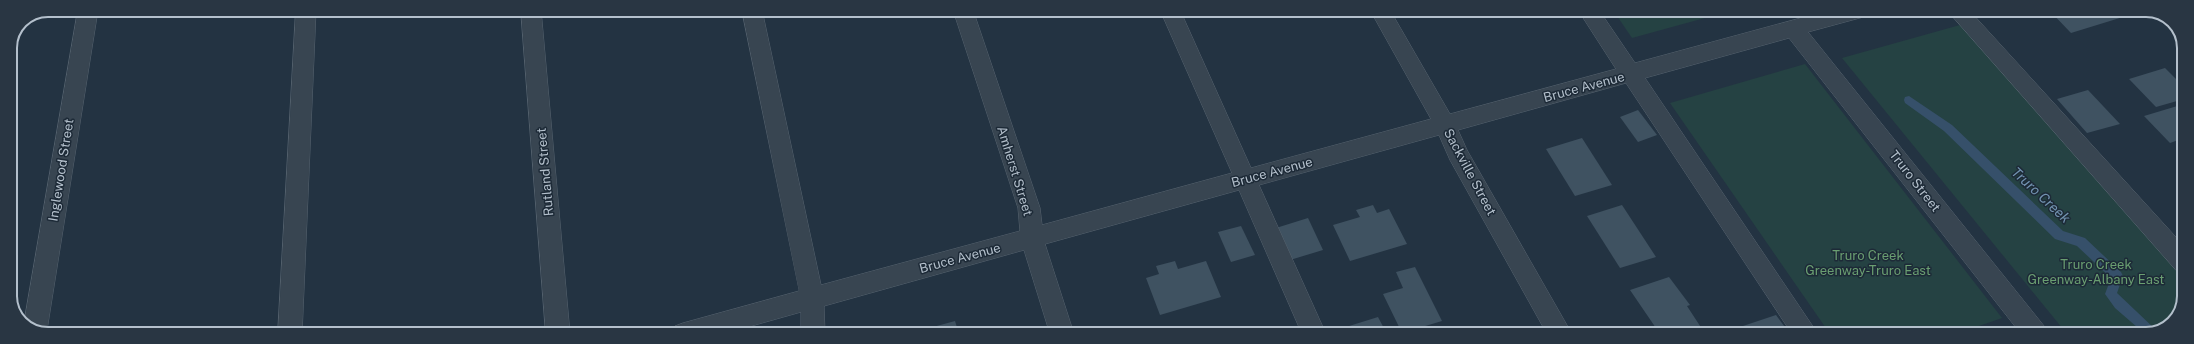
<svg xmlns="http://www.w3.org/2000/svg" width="2194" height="344" font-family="'Public Sans',sans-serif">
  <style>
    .green { fill: #254243 }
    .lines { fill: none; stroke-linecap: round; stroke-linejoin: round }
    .stream { fill: #36506a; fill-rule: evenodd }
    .building { fill: #3f5261 }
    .minor-casing { stroke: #56636f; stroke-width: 1 }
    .minor { fill: #384551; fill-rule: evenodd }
    .labels { text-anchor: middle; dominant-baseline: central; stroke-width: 3; stroke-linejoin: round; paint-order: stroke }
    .street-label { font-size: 13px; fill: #b4c0cc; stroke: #1d2a37 }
    .park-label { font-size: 13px; fill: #6a9e71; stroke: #1d2a37 }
    .water-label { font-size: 14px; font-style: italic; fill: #7293b1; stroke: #1d2a37 }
    .rim { fill: none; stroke: #b4c0cc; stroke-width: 2 }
  </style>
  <rect width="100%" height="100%" fill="#233342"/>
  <g class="green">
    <polygon points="1613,10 1734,10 1632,38"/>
    <polygon points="1960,25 2184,274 2184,301 2171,325 2146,334 2067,334 1842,58"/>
    <polygon points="1805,64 2002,318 1956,334 1830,334 1670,103"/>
  </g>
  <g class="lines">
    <polygon class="stream" points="1909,96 1952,125 2063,231 2085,238 2121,272 2123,276 2117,293 2156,330 2145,334 2115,308 2105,294 2111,278 2077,246 2055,239 1944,131 1905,103 1904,100 1905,97"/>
  </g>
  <g class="building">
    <polygon points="2049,10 2116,10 2123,17 2071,33"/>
    <polygon points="2165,68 2184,87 2184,99 2156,107 2129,79"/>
    <polygon points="2088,90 2120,124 2087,133 2057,99"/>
    <polygon points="2184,104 2184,138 2170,143 2144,116"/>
    <polygon points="1638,110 1657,135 1638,142 1620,117"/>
    <polygon points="1582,138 1612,185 1575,196 1546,149"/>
    <polygon points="1373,205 1377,213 1389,209 1407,244 1350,261 1333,225 1360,217 1356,210"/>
    <polygon points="1622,205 1656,257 1620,268 1587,216"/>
    <polygon points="1308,218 1323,250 1290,260 1276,228"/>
    <polygon points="1241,226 1255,255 1231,262 1218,232"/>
    <polygon points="1175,261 1178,269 1206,261 1221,297 1160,315 1146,278 1159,274 1156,266"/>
    <polygon points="1415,267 1442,321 1402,333 1383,294 1403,288 1396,272"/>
    <polygon points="1669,277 1690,305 1687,306 1704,332 1697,334 1660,334 1630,290"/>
    <polygon points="1776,315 1790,334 1719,334"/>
    <polygon points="1378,317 1387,334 1334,334 1333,331"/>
    <polygon points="955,321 959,334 911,334 911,333"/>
    <polygon points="1205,327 1208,334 1183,334 1183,333"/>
    <polygon points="1280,327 1283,334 1260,334"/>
  </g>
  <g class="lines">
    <defs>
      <g id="minor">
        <polygon points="78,10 98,10 47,330 45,334 43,334 24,324"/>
        <polygon points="296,10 316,10 302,334 278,334"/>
        <polygon points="521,10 541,10 570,334 546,334"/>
        <polygon points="742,10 762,10 821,285 1020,231 1018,208 953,10 973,10 1040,208 1042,225 1232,173 1160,10 1180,10 1251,168 1431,119 1370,10 1390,10 1450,114 1616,69 1578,10 1599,10 1635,63 1830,10 1870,10 1867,16 1808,32 2044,326 2048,334 2021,334 1789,38 1645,78 1818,334 1792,334 1626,83 1458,130 1467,150 1572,334 1547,334 1450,160 1439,135 1259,185 1326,334 1302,334 1239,190 1045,244 1074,334 1050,334 1024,250 824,306 825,334 801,334 801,312 723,334 671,334 675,326 683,323 799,291"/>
        <polygon points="1947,10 1969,10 2184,246 2184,273 2176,270"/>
      </g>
    </defs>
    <use href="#minor" class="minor-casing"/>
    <use href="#minor" class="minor"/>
  </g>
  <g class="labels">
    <g class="street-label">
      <text transform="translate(1584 87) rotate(-15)">Bruce Avenue</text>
      <text transform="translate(61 170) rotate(-81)">Inglewood Street</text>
      <text transform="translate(1015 171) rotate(73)">Amherst Street</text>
      <text transform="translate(545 172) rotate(-95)">Rutland Street</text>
      <text transform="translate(1272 172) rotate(-15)">Bruce Avenue</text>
      <text transform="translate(1470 172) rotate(62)">Sackville Street</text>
      <text transform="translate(1915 181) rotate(52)">Truro Street</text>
      <text transform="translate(960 258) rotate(-15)">Bruce Avenue</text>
    </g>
    <g class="park-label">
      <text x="1868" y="255">Truro Creek<tspan x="1868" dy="15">Greenway-Truro East</tspan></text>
      <text x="2096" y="264">Truro Creek<tspan x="2096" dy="15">Greenway-Albany East</tspan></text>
    </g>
    <g class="water-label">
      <text transform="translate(2041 195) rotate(43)">Truro Creek</text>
    </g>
  </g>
  <path d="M0 0H2194V344H0ZM48 17H2146A31 31 0 0 1 2177 48V296A31 31 0 0 1 2146 327H48A31 31 0 0 1 17 296V48A31 31 0 0 1 48 17Z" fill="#293643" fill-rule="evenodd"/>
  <path class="rim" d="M48 17H2146A31 31 0 0 1 2177 48V296A31 31 0 0 1 2146 327H48A31 31 0 0 1 17 296V48A31 31 0 0 1 48 17Z"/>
</svg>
